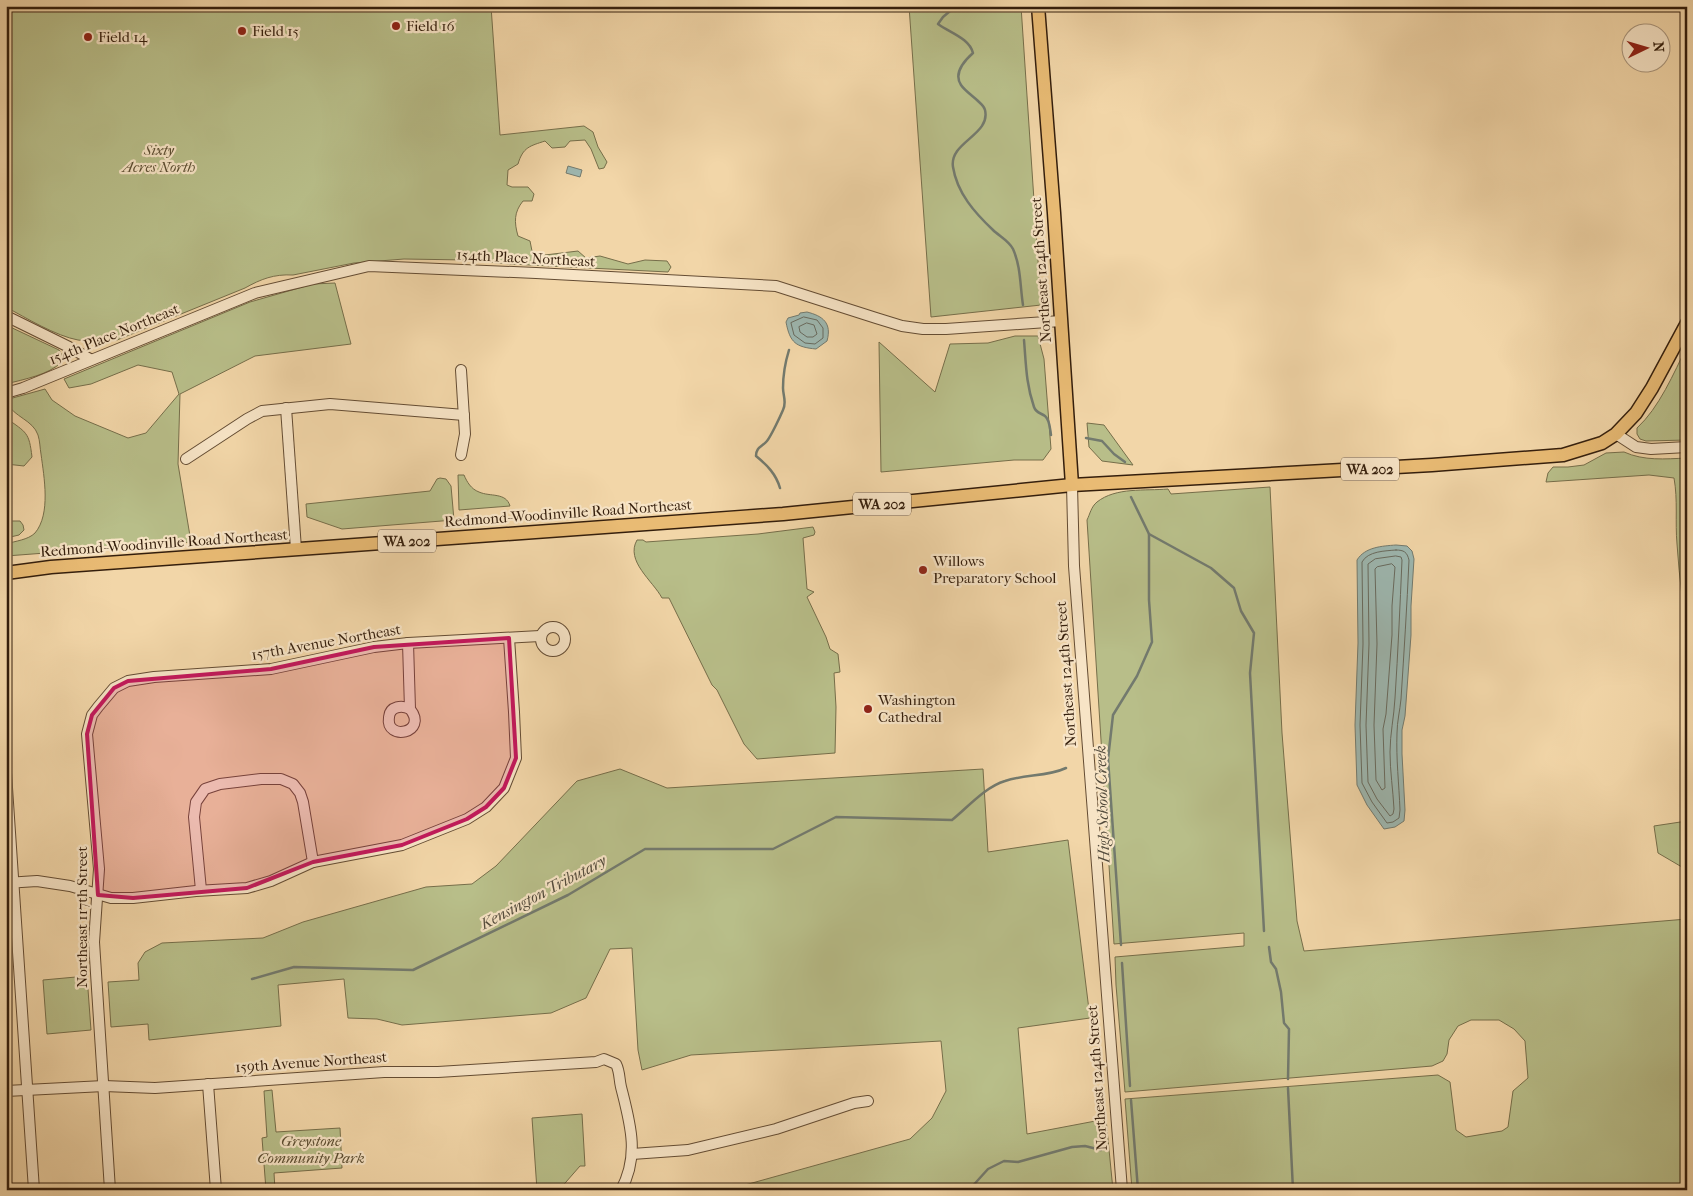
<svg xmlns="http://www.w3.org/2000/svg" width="1693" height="1196" font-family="'IM FELL French Canon',serif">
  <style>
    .green { fill: #b8be89; stroke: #766e4a }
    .water { fill: #9db7b0; stroke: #737a6e }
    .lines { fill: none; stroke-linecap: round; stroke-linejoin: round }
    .shore { stroke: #686a5e; stroke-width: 1 }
    .stream { stroke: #737a6e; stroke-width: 2.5 }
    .minor-casing { stroke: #644c33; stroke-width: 12 }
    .major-casing { stroke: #341e0c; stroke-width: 15 }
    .minor { stroke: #f7e4c6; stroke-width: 10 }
    .major { stroke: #e9bb74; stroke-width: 12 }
    .marked { fill: #c2185b; fill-opacity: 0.2; stroke: #c2185b; stroke-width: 4; stroke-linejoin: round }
    .poi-dot { fill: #8f2418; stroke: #f7e4c6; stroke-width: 2 }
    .labels { text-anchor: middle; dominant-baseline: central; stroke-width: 4.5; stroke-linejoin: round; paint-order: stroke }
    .shield { fill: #f7e4c6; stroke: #6e5944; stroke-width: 1 }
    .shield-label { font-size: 14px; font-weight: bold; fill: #341e0c }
    .poi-label { font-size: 15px; fill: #341e0c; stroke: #f7e4c6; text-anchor: start }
    .park-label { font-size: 15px; font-style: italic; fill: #5c4e32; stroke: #f7e4c6 }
    .street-label { font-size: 15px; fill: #341e0c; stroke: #f7e4c6 }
    .water-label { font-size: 16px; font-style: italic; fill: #544c3d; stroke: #f7e4c6 }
  </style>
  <rect width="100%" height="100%" fill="#f2d6a8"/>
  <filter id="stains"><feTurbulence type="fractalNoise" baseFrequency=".004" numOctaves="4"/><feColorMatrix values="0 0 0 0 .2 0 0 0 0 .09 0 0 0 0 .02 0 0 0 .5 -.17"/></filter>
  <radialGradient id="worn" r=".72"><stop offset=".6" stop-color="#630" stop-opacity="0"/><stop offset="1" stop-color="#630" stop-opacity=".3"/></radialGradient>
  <g class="green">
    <path d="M6,6H491L500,135L584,126L593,132L598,147L607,162L604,168L599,169L591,149L585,140L570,141L565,147L552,148L545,141C530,146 523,147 518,164L508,170L507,185L512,187H528L534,194L532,201H523C514,212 514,222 518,236L530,241L532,251L545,255L578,251L586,258L600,256L628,264L645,260L667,261L671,267L668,272L510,264L466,260L404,259L354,263L293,275C274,274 261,279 245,288L117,340C104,341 91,342 78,340C56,336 26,318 6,307Z"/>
    <polygon points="909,6 1021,6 1041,305 931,317"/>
    <path d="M335,283L351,344L255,356L180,394L178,464L191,542L6,556V544C15,541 28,540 35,533C51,514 44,477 41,454C40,449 40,441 38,435C33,420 14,417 7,403L9,399L45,389L52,400L75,416L128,438L146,433L179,394L172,372L138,365L91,384L69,388L64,379L250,302L313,284Z"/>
    <path d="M6,325L59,350L62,355V362C48,375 25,379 6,384Z"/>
    <polygon points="1015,336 1038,336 1044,359 1051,449 1043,460 1014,460 881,472 879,342 935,392 950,344 988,343"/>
    <path d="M1687,346V440L1646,441L1640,439L1637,434V428C1659,408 1674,373 1687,346Z"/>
    <path d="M6,418C27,433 29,432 32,457L24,466L6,464Z"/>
    <polygon points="1087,423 1104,425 1133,465 1102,461 1089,447"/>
    <path d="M1624,452C1644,461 1665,459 1687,458V649C1685,614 1679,579 1677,544C1675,522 1678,500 1674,478L1649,475L1546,482L1548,473L1553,467H1568L1584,465L1606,453Z"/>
    <path d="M458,475H464C467,482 471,489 479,492C490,497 506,492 510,506L459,510Z"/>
    <polygon points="440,478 446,479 451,486 454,520 342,529 307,517 306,504 430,491 437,479"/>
    <path d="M1270,487L1282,733L1297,921L1304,951L1687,919V1082L1684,1085L1687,1091V1190H1132L1125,1099L1438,1075L1450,1082L1456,1130L1466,1137L1502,1131L1508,1127L1513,1091L1528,1078L1525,1041L1514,1029L1499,1020H1471L1458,1026L1449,1040L1447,1054L1443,1061L1432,1066L1125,1092L1116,985L1115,957L1244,946V933L1114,944L1087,520C1090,514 1091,507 1097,502C1116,487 1145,491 1168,489L1171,494Z"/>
    <polygon points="6,521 20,521 23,525 24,530 19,535 6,538"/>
    <path d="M813,527L815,532L814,535L803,538L807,589L814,592L807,597L826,637L830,649L838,654L840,672L834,673L836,707L835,753L757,759L744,744L717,690L712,685L669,598H662C653,581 625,561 637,540H643L646,542L758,534Z"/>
    <polygon points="620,769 667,788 983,769 988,852 1068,840 1090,1018 1018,1028 1027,1134 1106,1119 1113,1190 727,1190 910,1139 932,1118 946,1091 941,1041 691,1055 642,1070 638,1050 632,948 610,949 586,998 551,1013 402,1025 377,1019 348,1018 344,979 278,985 281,1026 149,1040 148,1024 111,1027 108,982 139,980 138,963 145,952 162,943 263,938 303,922 426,887 472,884 496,866 577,781"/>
    <polygon points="1687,821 1687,870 1658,853 1654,826"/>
    <polygon points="87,976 91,1030 47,1034 43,980"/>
    <polygon points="272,1090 276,1132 340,1128 342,1168 274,1173 275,1190 266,1190 262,1138 267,1137 264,1091"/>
    <polygon points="582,1114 585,1166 580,1166 559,1190 537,1190 532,1118"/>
  </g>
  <g class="water">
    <polygon points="568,166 582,170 580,177 566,173"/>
    <path d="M807,312C823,316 832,323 827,341L816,349C796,347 790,343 786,322L788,318L799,315L800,313Z"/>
    <path d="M1396,545L1407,546L1412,551L1414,559L1411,606V635L1405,716L1402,730V754L1405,810L1404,821L1395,827L1384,829L1367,805L1357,785L1355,725L1358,643L1357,560C1365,547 1382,546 1396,545Z"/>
  </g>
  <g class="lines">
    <g class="shore">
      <polygon points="804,317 817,320 823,328 823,338 815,344 805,343 794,335 791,323"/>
      <polygon points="807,323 814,325 817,334 813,337 807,337 800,332 799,327"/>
      <path d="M1396,550C1404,550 1407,552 1409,560C1407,606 1404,652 1401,699C1400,710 1397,722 1397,733C1396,759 1399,784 1400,810L1399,818L1393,822L1387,823L1372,802L1362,783L1360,725L1363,644L1362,562C1368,551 1385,551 1396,550Z"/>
      <path d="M1396,556L1401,557L1402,560C1400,606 1398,652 1395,698C1394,717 1390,734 1390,752C1390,771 1393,790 1394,809L1393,814L1390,816L1377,799L1368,782L1366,725L1369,644L1368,564L1375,559Z"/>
      <polygon points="1392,564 1395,567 1392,606 1392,635 1386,714 1383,729 1385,788 1382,790 1376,780 1374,725 1377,644 1375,569 1377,567"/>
    </g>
    <g class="stream">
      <path d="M956,6L943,17L938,24C950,33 969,38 973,53C964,61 953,73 961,85C965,91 973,96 978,101C981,104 984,106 985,110C991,135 949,142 953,167C957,193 975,213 993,230C999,236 1009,241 1013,249C1021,267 1020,286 1023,305"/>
      <path d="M1024,340C1026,364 1026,384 1034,407C1036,413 1041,413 1045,416C1050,420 1050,429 1051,435"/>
      <polyline points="1086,438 1102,441 1114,454 1125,462"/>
      <path d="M780,488C776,474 767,465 756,456C756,447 762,447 767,441C771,436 780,417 783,410C787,402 783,396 783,388C783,374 785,363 789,350"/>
      <polyline points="1149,534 1211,568 1234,588 1241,611 1254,633 1250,673 1264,931"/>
      <polyline points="1121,945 1108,759 1113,715 1137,676 1152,642 1149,600 1149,534 1131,497"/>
      <polyline points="1269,947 1271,962 1276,969 1281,992 1284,1023 1289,1029 1288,1079"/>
      <polyline points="1122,963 1130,1086"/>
      <path d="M252,979L294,967L413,970L568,895L645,849H773L836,817L952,820C968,807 985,787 1005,781C1025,774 1047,777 1066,768"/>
      <polyline points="1288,1088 1293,1190"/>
      <polyline points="1131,1100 1138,1190"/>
      <polyline points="969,1190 988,1169 1004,1161 1018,1162 1072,1147 1085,1146 1101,1150"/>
    </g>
    <defs>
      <g id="minor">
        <polyline points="6,316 69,347 90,359"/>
        <polyline points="6,393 23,388 255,293 369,266 536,273 776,286 876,318 902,326 923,329 946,329 1061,321"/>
        <polyline points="286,408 296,549"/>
        <polyline points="1616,434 1636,447 1651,449 1687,447"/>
        <polyline points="461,455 465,434 461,370"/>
        <polyline points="186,459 247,419 262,411 330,404 464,415"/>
        <polyline points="1072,485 1074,566 1122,1190"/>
        <circle cx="553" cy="639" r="12"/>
        <path d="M408,643L410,709C429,733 385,742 389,717C390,706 402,705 410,709"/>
        <polyline points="6,773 34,1190"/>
        <polyline points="6,883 37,881 70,886 111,898 133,898 196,891 247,888 271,881 313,862 402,845 467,819 486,807 504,788 516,758 514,712 509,638"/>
        <polyline points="201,890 194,817 196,802 205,789 220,784 261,779 281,779 293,784 300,793 303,802 313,862"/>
        <polyline points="208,1084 216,1190"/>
        <path d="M6,1091L104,1086L155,1088L384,1072H438L596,1062L604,1059L616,1064C620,1072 619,1079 621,1087C630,1123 640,1155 621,1190"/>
        <polyline points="632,1154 688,1150 776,1129 854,1103 868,1101"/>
        <polyline points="110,1190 94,942 99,869 87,734 92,715 98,707 114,688 128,681 154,677 271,669 374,647 408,643 540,636"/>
      </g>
      <g id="major">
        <polyline points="1038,6 1054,213 1072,485"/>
        <polyline points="6,573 51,567 783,514 1072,485 1432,465 1563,455 1602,443 1616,434 1636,413 1652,388 1687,323"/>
      </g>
    </defs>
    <use href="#minor" class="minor-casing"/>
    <use href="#major" class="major-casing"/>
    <use href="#minor" class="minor"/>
    <use href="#major" class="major"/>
  </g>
  <path class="marked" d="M509,638L516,758L504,788L486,807L467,819L402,845L313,862L247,888L133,898L98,895L87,734L92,715L114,688L128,681L271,669L374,647Z"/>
  <g class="poi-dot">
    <circle cx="396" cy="26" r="5"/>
    <circle cx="242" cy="31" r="5"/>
    <circle cx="88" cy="37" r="5"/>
    <circle cx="923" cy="570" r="5"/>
    <circle cx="868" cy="709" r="5"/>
  </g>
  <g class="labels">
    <g class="shield">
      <rect x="1341" y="457.5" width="58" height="23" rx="4"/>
      <rect x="853" y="492.5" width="58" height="23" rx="4"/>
      <rect x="378" y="529.5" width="58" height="23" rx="4"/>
    </g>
    <g class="shield-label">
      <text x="1370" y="469">WA 202</text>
      <text x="882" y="504">WA 202</text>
      <text x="407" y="541">WA 202</text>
    </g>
    <g class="poi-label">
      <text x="406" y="26">Field 16</text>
      <text x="252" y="31">Field 15</text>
      <text x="98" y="37">Field 14</text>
      <text x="933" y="561">Willows<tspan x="933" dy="17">Preparatory School</tspan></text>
      <text x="878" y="700">Washington<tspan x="878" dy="17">Cathedral</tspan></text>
    </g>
    <g class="park-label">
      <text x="159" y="150">Sixty<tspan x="159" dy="17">Acres North</tspan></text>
      <text x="311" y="1141">Greystone<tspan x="311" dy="17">Community Park</tspan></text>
    </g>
    <g class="street-label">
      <text transform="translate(526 258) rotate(3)">154th Place Northeast</text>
      <text transform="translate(1041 270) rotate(-94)">Northeast 124th Street</text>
      <text transform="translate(114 334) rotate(-22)">154th Place Northeast</text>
      <text transform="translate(568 513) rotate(-4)">Redmond-Woodinville Road Northeast</text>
      <text transform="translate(164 543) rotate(-4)">Redmond-Woodinville Road Northeast</text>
      <text transform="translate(326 642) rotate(-10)">157th Avenue Northeast</text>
      <text transform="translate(1066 674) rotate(-94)">Northeast 124th Street</text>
      <text transform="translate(82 917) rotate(-90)">Northeast 117th Street</text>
      <text transform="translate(311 1062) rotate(-4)">159th Avenue Northeast</text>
      <text transform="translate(1097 1078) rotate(-94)">Northeast 124th Street</text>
    </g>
    <g class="water-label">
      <text transform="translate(1102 804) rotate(-92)">High School Creek</text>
      <text transform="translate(543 892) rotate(-28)">Kensington Tributary</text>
    </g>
  </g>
  <rect width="1693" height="1196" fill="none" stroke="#f2d6a8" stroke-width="25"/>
  <rect x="8" y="8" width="1678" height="1181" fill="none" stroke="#341e0c" stroke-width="2.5"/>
  <rect x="12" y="12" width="1668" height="1171" fill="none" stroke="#341e0c"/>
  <g transform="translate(1646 48) rotate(85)"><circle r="24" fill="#f7e4c6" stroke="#a9957c"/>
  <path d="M0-4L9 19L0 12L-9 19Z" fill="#8f2418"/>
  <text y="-8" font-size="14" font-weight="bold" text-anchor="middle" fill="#341e0c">N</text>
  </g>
  <rect width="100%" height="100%" filter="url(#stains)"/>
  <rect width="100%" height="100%" fill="url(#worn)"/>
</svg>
